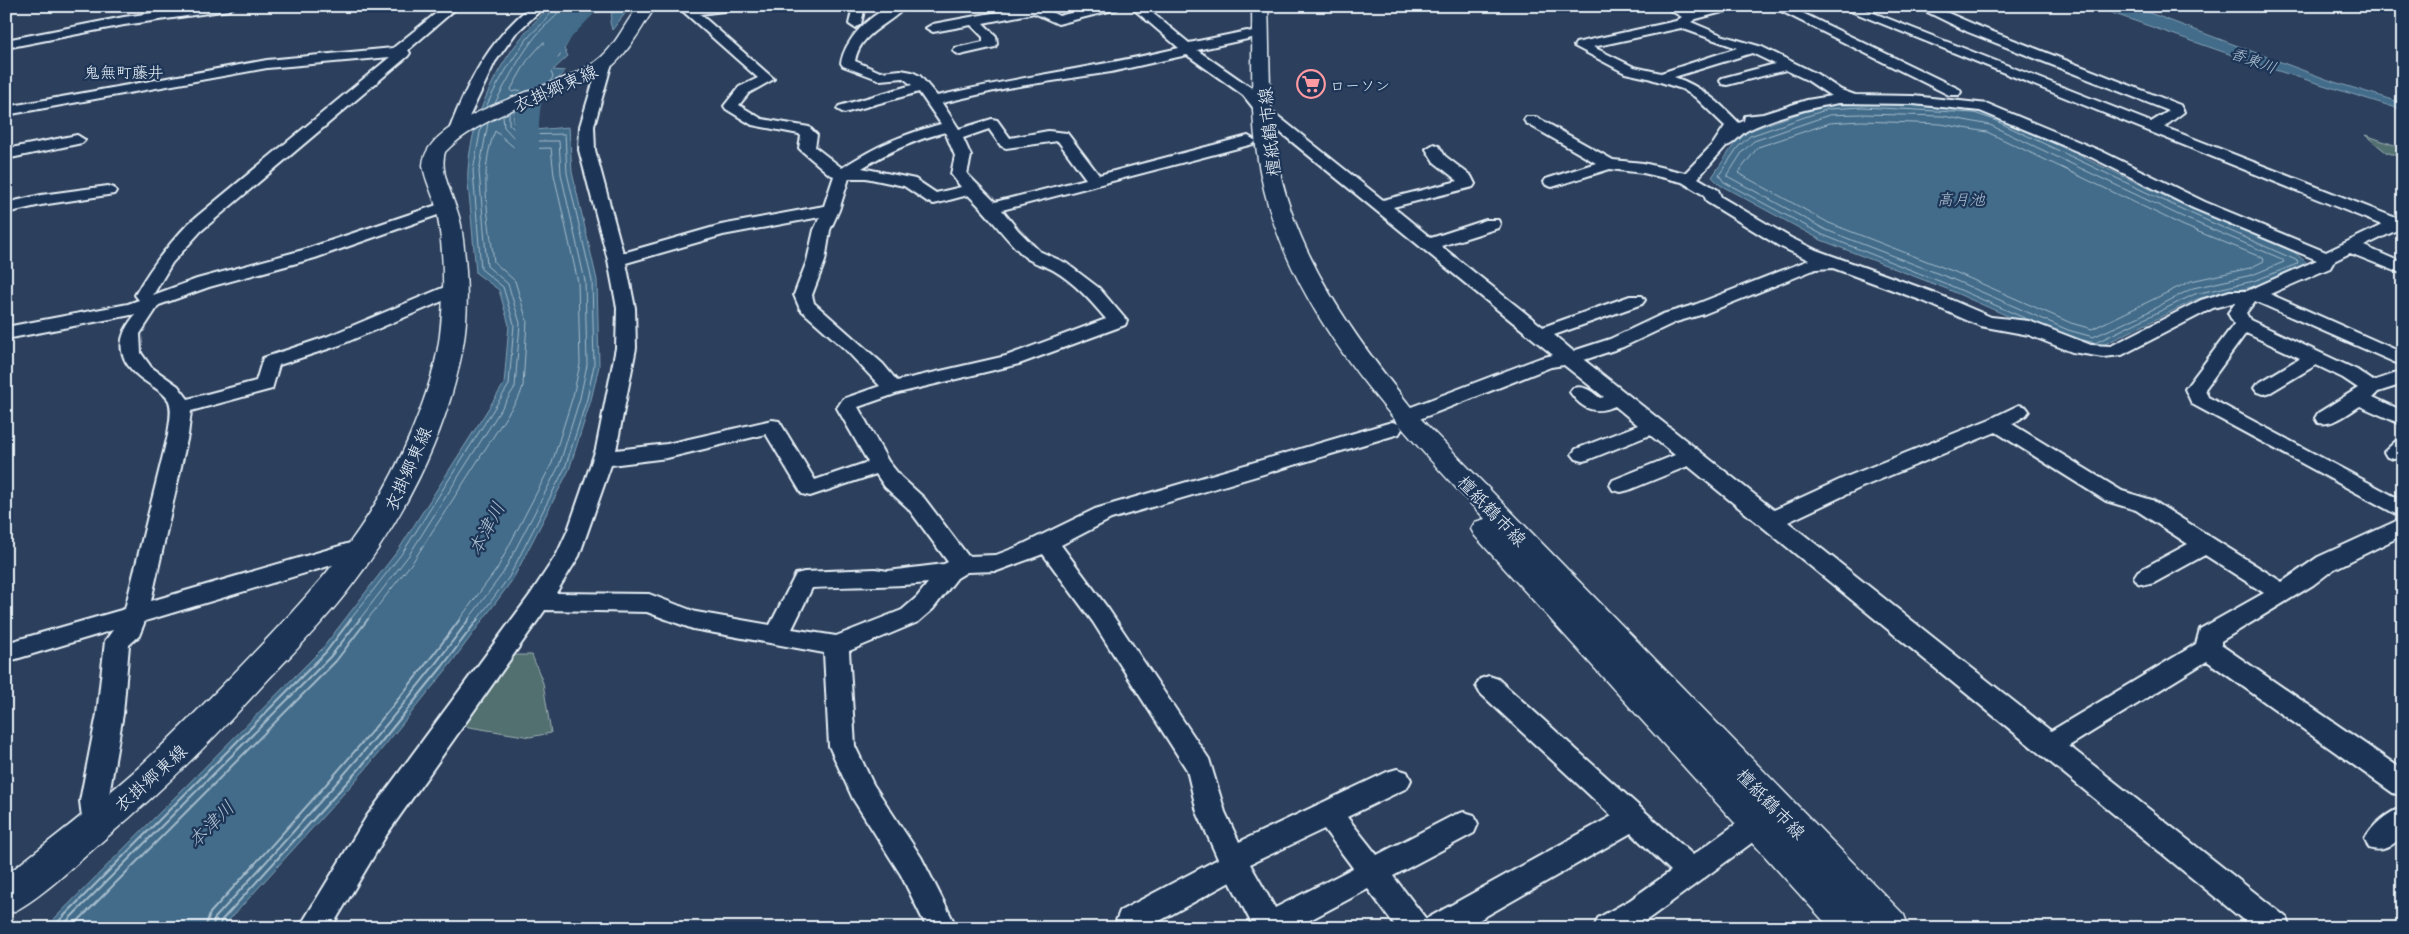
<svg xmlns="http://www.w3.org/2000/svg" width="2409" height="934" font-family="'Playpen Sans','Klee One',sans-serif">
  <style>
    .green { fill: #53706f; stroke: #9eb0b4 }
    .water { fill: #426c8a; stroke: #84a1b6 }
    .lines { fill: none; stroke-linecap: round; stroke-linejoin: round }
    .shore-far1 { stroke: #a6bccc; stroke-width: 1 }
    .shore { stroke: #a6bccc; stroke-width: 2 }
    .river { fill: #426c8a; fill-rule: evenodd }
    .minor-casing { stroke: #e8f1f8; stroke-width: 4 }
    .major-casing { stroke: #e8f1f8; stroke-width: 3 }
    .minor { fill: #1d3557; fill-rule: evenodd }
    .major { fill: #1d3557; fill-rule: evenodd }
    .labels { text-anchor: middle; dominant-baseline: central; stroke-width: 4.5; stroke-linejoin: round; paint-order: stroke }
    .far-poi-label { font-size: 15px; fill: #e8f1f8; stroke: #1d3557; text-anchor: start }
    .far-water-label { font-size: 16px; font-style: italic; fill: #aec2d2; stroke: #1d3557 }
    .far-quarter-label { font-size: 16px; fill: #e8f1f8; stroke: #1d3557 }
    .street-label { font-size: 18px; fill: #e8f1f8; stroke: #1d3557 }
    .water-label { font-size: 19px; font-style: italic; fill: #aec2d2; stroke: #1d3557 }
  </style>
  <rect width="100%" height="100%" fill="#2c3f5c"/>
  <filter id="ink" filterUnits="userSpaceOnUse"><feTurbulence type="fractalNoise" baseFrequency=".02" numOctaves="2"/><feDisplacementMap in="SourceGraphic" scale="10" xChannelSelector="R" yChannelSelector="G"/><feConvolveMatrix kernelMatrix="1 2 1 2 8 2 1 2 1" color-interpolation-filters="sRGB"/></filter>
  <g filter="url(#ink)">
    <g class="green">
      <polygon points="2365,135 2403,148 2403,158 2386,152"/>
      <polygon points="512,655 532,655 543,683 551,733 530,737 457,725"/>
    </g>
    <g class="water">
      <path d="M551,6H631L612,30L610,22L612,12C581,9 578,26 564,49L568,56L553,70L565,71L535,105L514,112L513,122L522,131L569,127L572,172L597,280L599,366L591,400L569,470L513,579L446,670L364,771L222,928H45L322,649L399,549L504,384L509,325L499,290L476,273C474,250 472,227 470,204C469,193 467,181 468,170C472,108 505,47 551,6Z"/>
      <polygon points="2092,6 2131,6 2334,82 2403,103 2403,110 2272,69"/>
      <polygon points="1862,102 1975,108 1994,115 2192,209 2294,252 2306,262 2304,267 2256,286 2197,299 2095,349 2064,341 1947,289 1821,240 1720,185 1712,177 1735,143 1748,131 1827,104"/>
    </g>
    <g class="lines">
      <g class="shore-far1">
        <polygon points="544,42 545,51 531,82 521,90 512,92 511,89 527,61"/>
        <path d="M549,83L553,77L549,67L560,56C558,36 578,16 594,6"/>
        <path d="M536,87L545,78L543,66C558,48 561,22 581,6"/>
        <path d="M495,103C509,78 522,51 541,30C548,22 558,18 560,6"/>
        <path d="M486,107C497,83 511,61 527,39C535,29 550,19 554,6"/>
        <polygon points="1862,114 1943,116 1990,125 2187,219 2282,259 2284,262 2252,275 2193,288 2140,316 2093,337 2068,330 1952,279 1826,230 1727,176 1743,151 1754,141 1829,115"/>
        <polygon points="1862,121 1941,124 1987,132 2184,226 2263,258 2264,261 2250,268 2191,281 2092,329 2071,323 1955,272 1829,223 1738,173 1758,147 1830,123"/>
        <polyline points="2029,320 1949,285 1823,235 1724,182 1719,175 1738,147 1750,136 1828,109 1862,107 1974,113 1992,119 2190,213 2298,261 2297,264 2254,281 2195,294 2095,343 2083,340"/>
        <polyline points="350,620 403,552 509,385 514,324 503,287 481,269 473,171 481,127"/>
        <polyline points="359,620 409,555 515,387 520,323 508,284 487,266 479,171 488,123"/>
        <path d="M367,620L414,560L520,395L523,386L527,321L515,281L494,262C489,220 478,171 495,131L516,149L551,148L554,175L578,282L580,364L573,396L552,463L497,569L459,620"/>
        <polyline points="468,620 503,573 559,466 580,398 587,365 585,281 561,174 559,141 517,141 504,127 503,116"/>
        <polyline points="477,620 509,577 565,468 587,399 594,365 592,281 567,173 565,134 520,135 509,124 509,113"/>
      </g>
      <g class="shore">
        <polyline points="52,928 326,652 351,619"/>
        <polyline points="60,928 331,656 360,619"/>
        <polyline points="71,928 336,661 368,619"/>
        <path d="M205,928L210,913C297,818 384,723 460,619"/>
        <path d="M212,928L215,918C303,821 392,725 469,619"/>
        <polyline points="219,928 221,921 360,768 442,667 478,619"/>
      </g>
      <path class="river" d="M578,6H600C591,19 578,28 569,41C535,88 537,123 541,177L537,182L528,185L519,182L515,177C515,158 512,138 514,119C519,77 547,34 578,6Z"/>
      <defs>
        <g id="minor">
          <polygon points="201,6 235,6 229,10 124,25 6,48 6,40 124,17"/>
          <path d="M445,6H459L408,50L410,53L408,56L201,231L172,263L153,295L197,279L303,250L440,204H452L454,207L452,210L315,258L209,287L159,305L140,334L141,353L151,367L178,386L188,399L256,381L263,358L326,337L447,286H459L462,290L459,294L340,345L279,365L272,389L191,411L188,435L151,601L364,539L372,541L375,547L372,553L145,621L139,636L129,645L123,714L108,801L111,825L107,834L97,837L87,834L83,825L80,801L97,714L105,641L113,630L6,662V643L125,609L168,435C169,424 173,412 169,401C164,392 153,387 145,381C117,362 114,339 136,314L6,339V327L128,304L139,300L135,295C150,268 168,245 189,223L390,57L267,68L6,115V107L267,60L393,48Z"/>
          <path d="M531,6H545L515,34L495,62L461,134H451L449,131C467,83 490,39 531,6Z"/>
          <path d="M677,6H737L731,10L700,14L774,79L749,93L739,105L762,119L809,127L817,135L815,147L842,168C876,146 901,135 941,124L919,92L844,113L837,109L839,106L912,85L903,78L880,80L843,66L841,63C845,40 868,16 890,7C895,5 901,6 906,6C889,26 860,32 855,61L880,72L901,70L912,72L920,76L937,96C1017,77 1099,67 1179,48L1130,6H1144L1189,43L1247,31L1252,32L1254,35L1252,38L1197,50L1253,89L1269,109L1383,200L1458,181L1434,162L1426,149L1434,144L1439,146L1445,156L1471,176L1475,184L1473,187L1393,207L1431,238L1486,220H1498L1500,224L1498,228L1441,246L1543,327L1630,296H1642L1645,300L1642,304L1554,335L1573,351L1610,339L1663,314L1694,305L1809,260L1779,246L1707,202L1704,195L1682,182L1643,173L1610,169L1552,187L1546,185L1544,182L1546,179L1596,163L1526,123L1524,120L1526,117H1536L1613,160L1643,163L1685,173L1713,144L1725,126L1695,97L1682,89L1648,78L1625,73L1574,46L1576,43L1676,21L1682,17L1663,6H1680L1692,12L1714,6H1736L1734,9L1696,19L1691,22L1724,36L1762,47L1817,74L1841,90L1855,95L1913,96L1988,104L2101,151L2205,202L2326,252L2382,225L1838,6H1856L2151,122L2169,111L1968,32L1915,6H1932L1978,26L2180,105L2184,112L2164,127L2396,218L2403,216V232L2397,230L2364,246L2403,263V274L2350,253L2334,261L2330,268L2270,294L2403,353V366L2255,301L2246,313L2250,320L2357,370L2373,381L2403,371V384L2378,392L2373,397L2403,411V425L2360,406C2347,414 2333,426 2318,423L2315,418L2318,413L2358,388L2343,378L2316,365L2271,392L2264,394L2257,392L2254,388L2257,384L2300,358L2246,333L2205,389L2208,397L2403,501V535L2334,569L2313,585L2221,641V645L2403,770V796L2393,793L2207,661L2069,746L2287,918L2291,928H2253L1688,466L1629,490L1621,492L1613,490L1610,485L1613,480L1675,455L1650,435L1590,459L1583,461L1576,459L1572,454L1576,449L1638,425L1615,406C1596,414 1583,411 1570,392L1573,388C1585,385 1591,391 1600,398L1604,397L1564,365L1551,367L1412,422L1405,423L1398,422L1395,417L1398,412L1540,358L1553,355L1259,115L1243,95L1187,55L1111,72L1007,88L942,103L959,129L992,119L997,120L1010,138L1048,131L1067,133L1099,175L1248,136L1256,141L1253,144L1002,210L1018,230L1039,251L1066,263L1099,288L1127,321L1125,325L1019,364L898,393L858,407L888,461L901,477L924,498L968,556L996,555L1017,547L1095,509L1385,424L1392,422L1399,424L1402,429L1399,434L1111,519L1061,545L1109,610L1209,759L1225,812L1239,842L1387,772L1397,769L1407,772L1411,780L1407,788L1347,817L1377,855L1454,815L1464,812L1474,815L1478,824L1474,833L1393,876L1426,919L1612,816L1480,693L1476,686L1480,679L1489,676L1498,679L1693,855L1748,815L1758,811L1768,815L1772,823L1768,831L1636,928H1594L1598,918L1630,900L1671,871L1631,833L1465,928H1397L1368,889L1295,928H1254L1230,882L1147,928H1119L1116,921L1120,911L1218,859L1197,812L1187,770L1093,622L1043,554L997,571L967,572L957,578L933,609L918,622L849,651L855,746L873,784L921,857L957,928H927L901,875L853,799L829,746L824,653L693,629L647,612L545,610L387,834L331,928H299L367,816L530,595L557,554L568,530L596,449L616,348L617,308L608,260L579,150L580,126L599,63H609L611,66L594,126L595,150L623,253L721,225L824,206L834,176L829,174L802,151L799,148L801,136L799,134L752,125L726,109L724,106L739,87L758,78ZM1681,28L1737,48L1661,73L1634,67L1593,47ZM1752,53L1775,64L1722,78L1720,81L1722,84L1727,85L1786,70L1807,80L1831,96L1807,100L1763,114L1745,116L1744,121L1739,123C1720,103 1701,86 1674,77ZM1839,103L1913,104L1980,111L2091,157L2193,208L2317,260L2247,291H2230L2201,300L2111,346L2091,345L2029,321L1991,317L1935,293L1816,250L1791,238L1721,197L1718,190L1698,178L1726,146C1735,144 1740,134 1748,130C1777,116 1808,108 1839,103ZM989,129L1001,146L1006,148L1058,141L1086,179L995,202L967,174L971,156L963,138ZM945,132L955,156L951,174L961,187L936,193L915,179L862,168C889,151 915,140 945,132ZM849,178H866L904,186L928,202L934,204L968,195C989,214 1004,238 1025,257C1032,263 1044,265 1053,270C1074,282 1091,301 1106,319L1006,356L897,381L883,364L814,303L812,295L825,261L830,230L839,210ZM820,217L814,230L807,261L794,295L800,309L845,349L880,386L843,399L837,408L868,462L815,480L779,421L772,420L667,444L616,450L636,348L635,308L626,263L723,235ZM1833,268L1923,301L1980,326L2029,335L2072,352L2103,357L2122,355L2213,308L2236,302L2228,313L2234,324L2185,389L2192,404L2403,518L2318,557L2282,582L2152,500L2122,491L2012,424L2026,415L2029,411L2026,407L2019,405L1990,419L1846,477L1774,510L1584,360L1623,347L1676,322L1704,314L1816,269ZM1996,432L2106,501L2136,510L2188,544L2138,571L2134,577L2138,583L2146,585L2154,583L2205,555L2264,593L2200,629L2196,644L2051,731L1788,522L1862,487ZM766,434L802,494L810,496L876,474L885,487L908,508L948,562L944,564L888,571L875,569L804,572L796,574L770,625L696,612L649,594L556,593L579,556L611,465L667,458ZM928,583L917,597L902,610L836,636L792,629L812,588C851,586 889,587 928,583ZM1324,829L1353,868L1275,908L1250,864Z"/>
          <polygon points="853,6 865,6 861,24 855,28 849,24"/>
          <polygon points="1030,6 1040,6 1059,16 1097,6 1119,6 1117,9 1058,24 1034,13 983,23 996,36 997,44 995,47 960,55 953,51 955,48 983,42 983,37 971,25 933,32 926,28 933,24"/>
          <polygon points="1561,6 1575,6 1575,7 1569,11"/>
          <polygon points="1771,6 1788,6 1959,89 1961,92 1959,95 1949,95"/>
          <polygon points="2396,6 2403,6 2403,11"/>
          <polygon points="77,135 85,140 82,143 6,159 6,149"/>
          <polygon points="108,186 114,188 116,191 114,194 41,205 6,213 6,203 41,195"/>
          <polygon points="2403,439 2403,456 2394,459 2387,457 2384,452 2396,441"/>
          <path d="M2403,807V836C2391,846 2384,853 2369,848L2365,839C2372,825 2388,812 2403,807Z"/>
        </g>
        <g id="major">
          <path d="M639,6H656C639,31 626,59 599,76C555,94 477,117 445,152C438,175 457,201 461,225C467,265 470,311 462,352C445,440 401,523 346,593C320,626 291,655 263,685C214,739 163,790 107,837C81,859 36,904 6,915V875C50,841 95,806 137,769C174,735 209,699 244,663C317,587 373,528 413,428C425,399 436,367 440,335C445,294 444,251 437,211C434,195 425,181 423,165C426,114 554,89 591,65C615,50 622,26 639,6Z"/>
          <path d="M1252,6H1268C1270,57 1268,108 1277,158C1295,257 1357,342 1420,418L1904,915L1909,928H1830L1475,536L1471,529L1475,522L1485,519C1393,420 1289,313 1261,176C1249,120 1253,62 1252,6Z"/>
        </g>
      </defs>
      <use href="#minor" class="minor-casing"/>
      <use href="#major" class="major-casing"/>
      <use href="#minor" class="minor"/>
      <use href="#major" class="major"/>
    </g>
  </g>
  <defs>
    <symbol id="supermarket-ring" viewBox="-11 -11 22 22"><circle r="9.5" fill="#1d3557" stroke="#ff9aa2" stroke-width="1.5"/><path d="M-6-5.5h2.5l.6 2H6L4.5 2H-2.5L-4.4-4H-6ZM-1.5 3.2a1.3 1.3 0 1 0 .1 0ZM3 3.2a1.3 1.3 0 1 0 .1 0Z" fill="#ff9aa2"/></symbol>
  </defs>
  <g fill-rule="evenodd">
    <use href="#supermarket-ring" x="1295" y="68" width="32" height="32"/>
  </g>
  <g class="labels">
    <g class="far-poi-label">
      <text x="1330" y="84">ローソン</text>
    </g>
    <g class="far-water-label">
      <text transform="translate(2254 59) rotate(20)">香東川</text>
      <text x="1961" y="198">高月池</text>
    </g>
    <g class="far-quarter-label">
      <text x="124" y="71">鬼無町藤井</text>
    </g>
    <g class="street-label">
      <text transform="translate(555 87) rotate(-24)">衣掛郷東線</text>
      <text transform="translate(1268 132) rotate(-96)">檀紙鶴市線</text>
      <text transform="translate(407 468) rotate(-66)">衣掛郷東線</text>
      <text transform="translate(1493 510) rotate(46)">檀紙鶴市線</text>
      <text transform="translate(150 777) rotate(-42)">衣掛郷東線</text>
      <text transform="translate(1772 803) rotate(46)">檀紙鶴市線</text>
    </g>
    <g class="water-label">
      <text transform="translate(485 528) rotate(-62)">本津川</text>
      <text transform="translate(210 823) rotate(-45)">本津川</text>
    </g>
  </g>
  <rect width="2409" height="934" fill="none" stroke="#1d3557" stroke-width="25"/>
  <rect x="12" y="12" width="2384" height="909" fill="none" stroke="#e8f1f8" stroke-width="2" filter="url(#ink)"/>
</svg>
